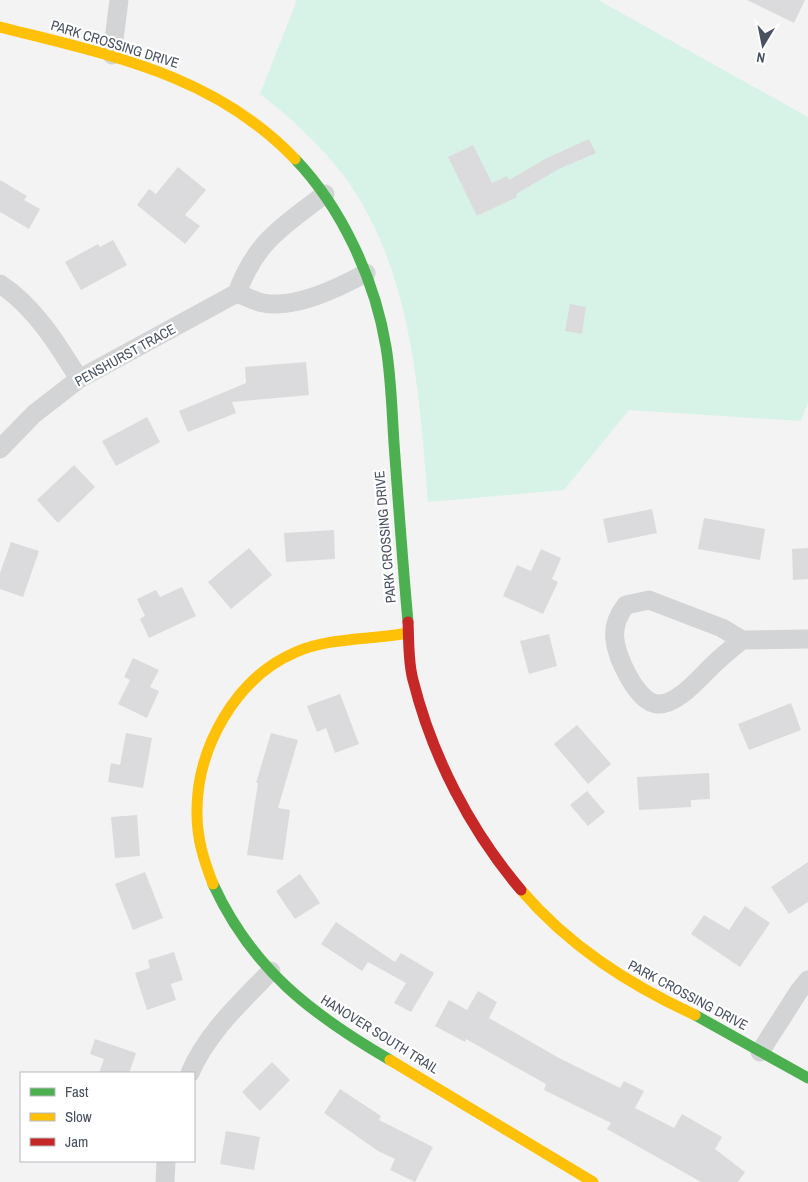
<svg xmlns="http://www.w3.org/2000/svg" width="808" height="1182" font-family="'Archivo Narrow',sans-serif">
  <style>
    .green { fill: #d7f3e7 }
    .building { fill: #dbdbdd }
    .lines { fill: none; stroke-linecap: round; stroke-linejoin: round }
    .street { stroke: #d2d4d6; stroke-width: 19 }
    .fast { stroke: #4caf50; stroke-width: 11 }
    .slow { stroke: #ffc107; stroke-width: 11 }
    .jam { stroke: #c62828; stroke-width: 11 }
    .labels { text-anchor: middle; dominant-baseline: central; stroke-width: 4.5; stroke-linejoin: round; paint-order: stroke }
    .street-label { font-size: 14px; fill: #495161; stroke: #fff }
  </style>
  <rect width="100%" height="100%" fill="#f4f3f3"/>
  <path class="green" d="M297,0H598L808,117V403L801,421L629,410L564,490L428,502C419,392 412,269 344,176C320,145 291,118 260,94Z"/>
  <g class="building">
    <polygon points="747,0 805,0 794,23"/>
    <polygon points="589,139 596,153 559,169 516,194 517,197 477,216 448,157 473,145 492,183 507,176 509,180 547,158"/>
    <polygon points="178,167 206,190 185,215 200,226 185,244 137,205 149,189 156,194"/>
    <polygon points="0,180 27,196 24,200 40,209 29,229 0,212"/>
    <polygon points="113,240 127,265 81,290 65,262 98,244 100,247"/>
    <polygon points="570,304 586,307 582,334 565,331"/>
    <polygon points="306,362 309,395 232,402 236,413 188,432 179,411 246,383 245,367"/>
    <polygon points="147,417 160,442 116,466 102,441"/>
    <polygon points="74,465 95,487 58,523 37,500"/>
    <polygon points="652,509 657,533 608,543 603,519"/>
    <polygon points="704,518 765,529 760,560 698,549"/>
    <polygon points="334,530 335,559 286,562 284,533"/>
    <polygon points="11,542 39,551 23,597 0,589 0,573"/>
    <polygon points="249,548 272,575 231,609 208,582"/>
    <polygon points="808,548 808,579 793,580 792,549"/>
    <polygon points="541,549 561,558 552,579 558,582 543,614 503,596 517,565 531,571"/>
    <polygon points="182,587 196,616 149,638 140,619 145,616 137,599 156,590 160,597"/>
    <polygon points="549,634 557,666 529,674 520,641"/>
    <polygon points="133,658 159,670 150,687 159,691 147,718 118,704 130,680 124,677"/>
    <polygon points="340,694 359,744 335,753 326,728 317,732 307,706"/>
    <polygon points="791,703 801,730 749,750 738,724"/>
    <polygon points="577,725 611,764 588,784 554,744"/>
    <polygon points="126,733 152,738 143,788 108,782 111,763 120,765"/>
    <polygon points="271,733 298,740 278,808 290,810 283,860 247,855 258,783 256,783"/>
    <polygon points="709,773 710,799 691,800 691,807 639,810 637,777"/>
    <polygon points="587,791 605,812 588,826 570,805"/>
    <polygon points="137,815 140,856 115,858 111,817"/>
    <polygon points="808,862 808,902 789,914 771,887"/>
    <polygon points="145,872 163,918 133,930 115,884"/>
    <polygon points="300,874 320,903 295,919 276,891"/>
    <polygon points="745,906 770,923 740,967 691,934 704,915 729,930"/>
    <polygon points="336,922 395,962 401,953 434,973 411,1012 394,1003 406,983 368,962 362,971 321,944"/>
    <polygon points="174,952 183,980 171,984 176,1000 147,1010 135,973 150,968 148,960"/>
    <polygon points="478,991 497,1002 489,1018 559,1058 620,1088 624,1081 644,1091 635,1108 674,1128 682,1114 722,1137 715,1149 745,1172 738,1182 701,1182 607,1129 611,1123 544,1090 546,1084 466,1039 465,1042 435,1026 449,1000 467,1010"/>
    <polygon points="95,1039 136,1053 129,1073 99,1073 104,1059 90,1054"/>
    <polygon points="272,1062 290,1080 260,1111 242,1092"/>
    <polygon points="340,1089 381,1116 379,1120 433,1147 415,1182 390,1170 395,1159 378,1151 324,1113"/>
    <polygon points="226,1131 260,1137 254,1170 220,1164"/>
  </g>
  <g class="lines">
    <g class="street">
      <polyline points="112,55 119,0"/>
      <path d="M0,284C35,307 58,345 79,379"/>
      <path d="M237,293C245,296 254,301 263,303C296,309 338,288 366,273"/>
      <path d="M0,449L34,414L79,379L237,293C256,241 283,226 325,194"/>
      <path d="M742,640C732,648 722,656 713,665C700,677 677,706 657,704C637,702 617,658 615,640C613,626 618,615 626,605L649,600L722,628L742,640L808,639"/>
      <polyline points="760,1052 799,991 808,980"/>
      <path d="M190,1073C207,1033 241,1002 271,971"/>
      <polyline points="165,1182 166,1161"/>
    </g>
    <g class="fast">
      <path d="M295,159C342,208 375,280 386,347C392,383 392,421 395,457C399,512 403,567 408,622"/>
      <path d="M213,884C252,969 311,1014 390,1060"/>
      <polyline points="695,1015 808,1078"/>
    </g>
    <g class="slow">
      <path d="M0,27C109,55 214,74 295,159"/>
      <path d="M213,884C204,861 197,839 197,814C196,749 235,678 296,652C331,637 371,640 408,633"/>
      <path d="M521,890C569,946 628,984 695,1015"/>
      <polyline points="390,1060 593,1182"/>
    </g>
    <path class="jam" d="M408,622C409,641 408,662 413,680C432,756 470,830 521,890"/>
  </g>
  <g class="labels">
    <g class="street-label">
      <text transform="translate(115 44) rotate(17)">PARK CROSSING DRIVE</text>
      <text transform="translate(125 355) rotate(-29)">PENSHURST TRACE</text>
      <text transform="translate(385 537) rotate(-95)">PARK CROSSING DRIVE</text>
      <text transform="translate(688 995) rotate(28)">PARK CROSSING DRIVE</text>
      <text transform="translate(380 1034) rotate(32)">HANOVER SOUTH TRAIL</text>
    </g>
  </g>
  <rect x="20" y="1072" width="175" height="90" fill="#ffffff" stroke="#b6b9c0"/>
  <rect x="30" y="1088" width="25" height="8" fill="#4caf50" stroke="#b6b9c0"/>
  <text x="65" y="1097" font-size="15" fill="#495161">Fast</text>
  <rect x="30" y="1113" width="25" height="8" fill="#ffc107" stroke="#b6b9c0"/>
  <text x="65" y="1122" font-size="15" fill="#495161">Slow</text>
  <rect x="30" y="1138" width="25" height="8" fill="#c62828" stroke="#b6b9c0"/>
  <text x="65" y="1147" font-size="15" fill="#495161">Jam</text>
  <g transform="translate(763 45) rotate(190)" stroke="#ffffff" stroke-width="4" paint-order="stroke">
  <path d="M0-4L9 19L0 12L-9 19Z" fill="#495161"/>
  <text y="-8" font-size="14" font-weight="bold" text-anchor="middle" fill="#495161">N</text>
  </g>
</svg>
